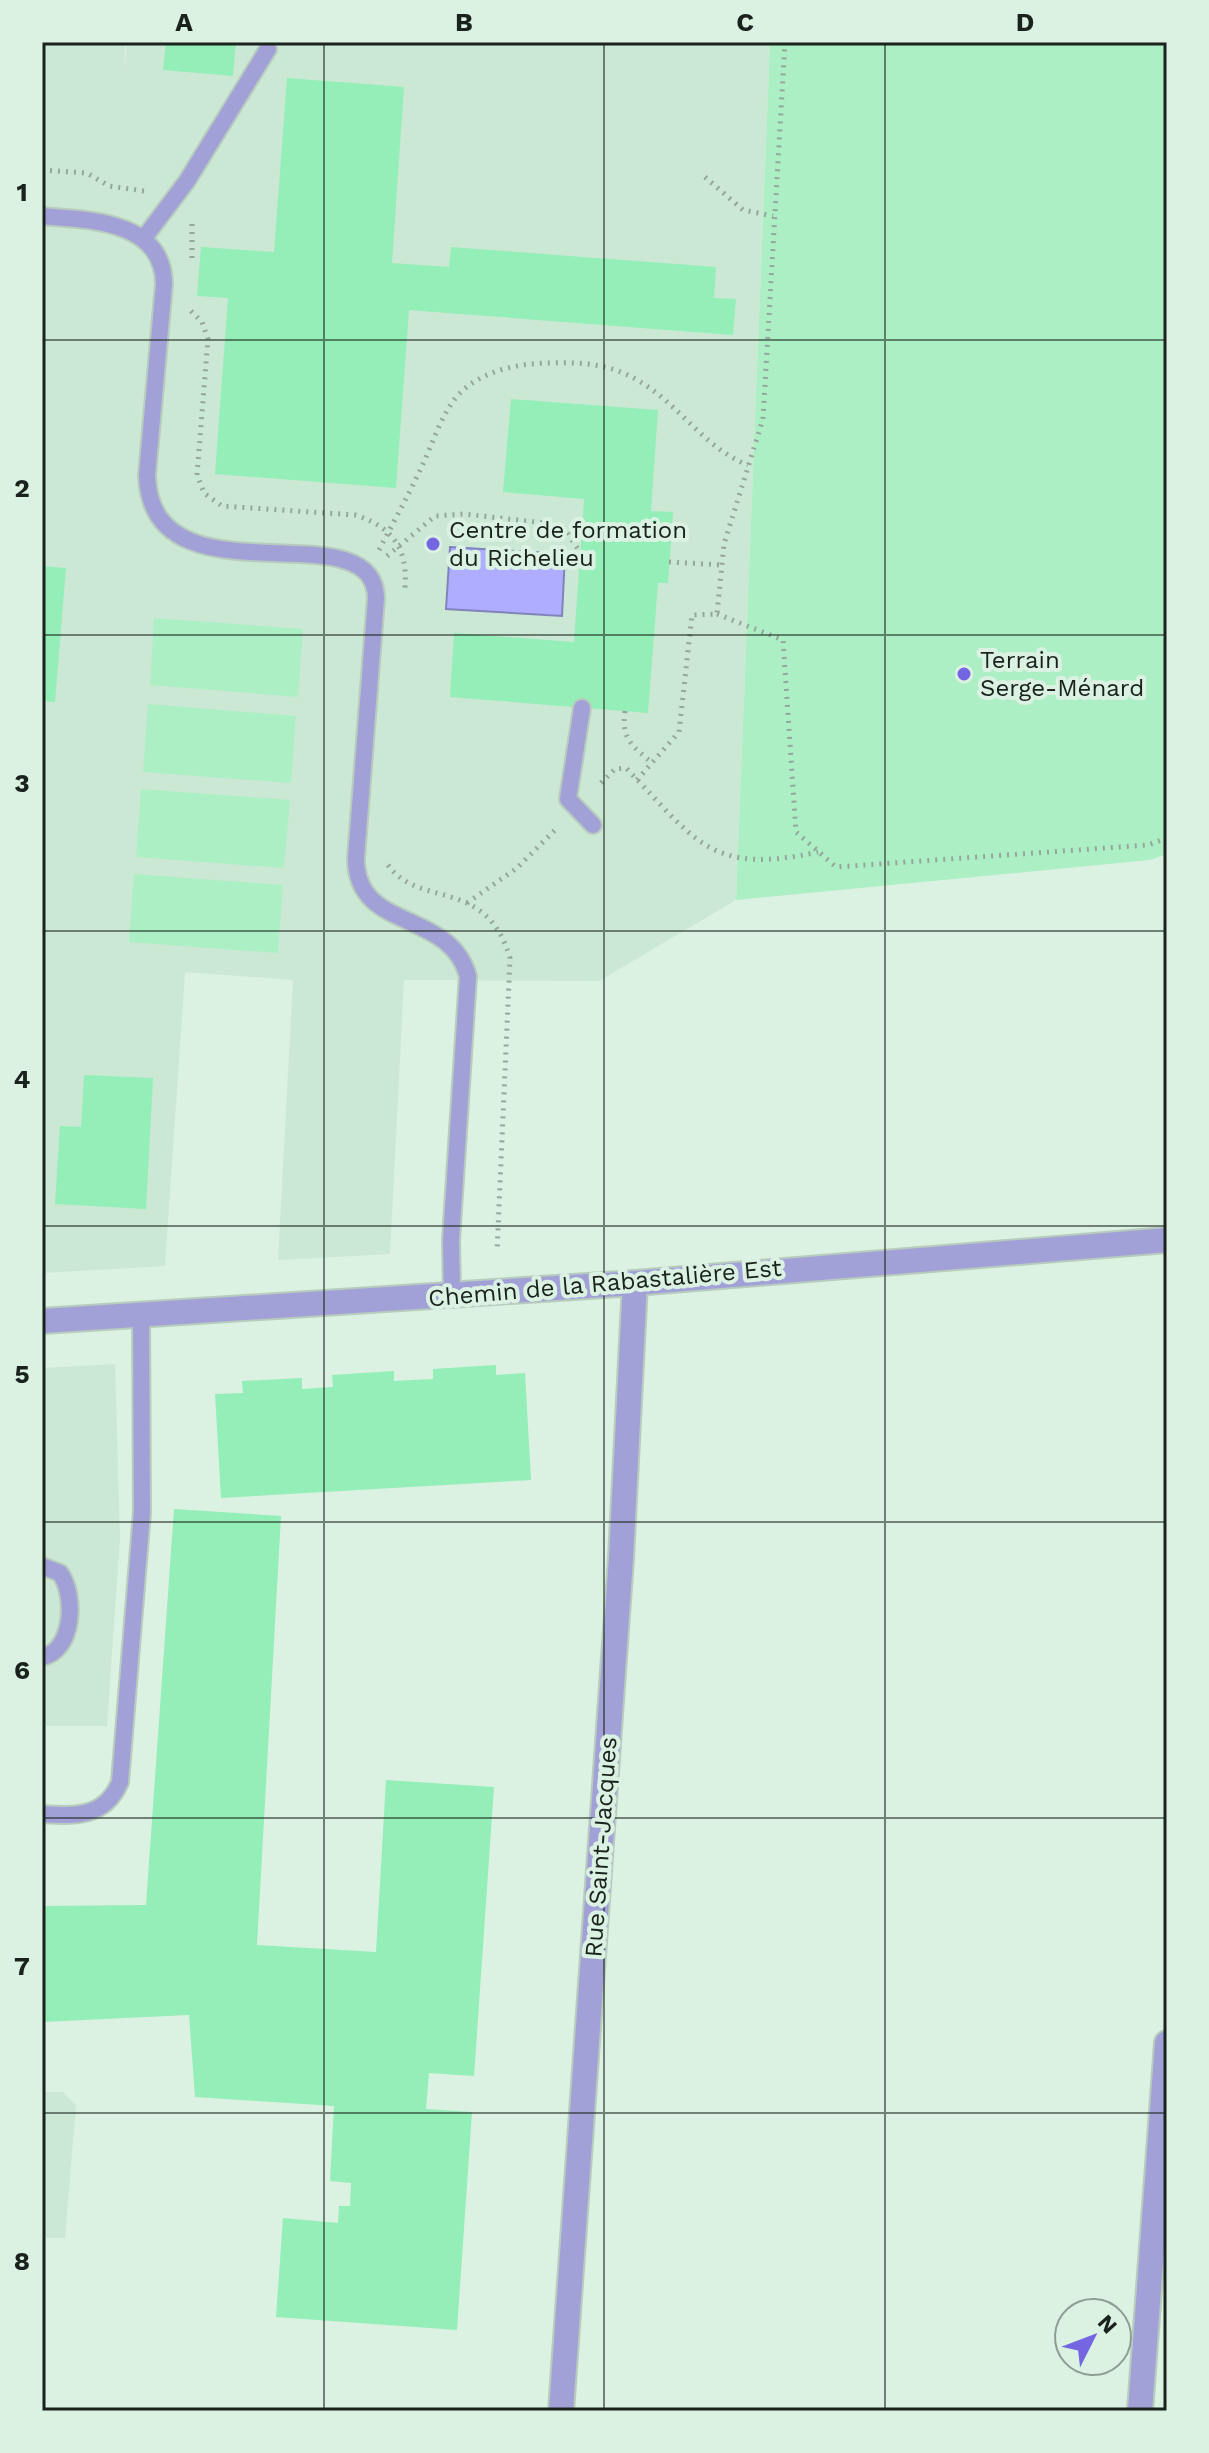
<svg xmlns="http://www.w3.org/2000/svg" width="1209" height="2453" font-family="'Work Sans',sans-serif">
  <style>
    .built { fill: #cbe8d4 }
    .green { fill: #adefc5 }
    .water { fill: #afadff; stroke: #8283bb; stroke-width: 2 }
    .building { fill: #94eeb7 }
    .lines { fill: none; stroke-linecap: round; stroke-linejoin: round }
    .service-casing { stroke: #b8ccbe; stroke-width: 20 }
    .minor-casing { stroke: #b8ccbe; stroke-width: 28 }
    .path { stroke: #95a79b; stroke-width: 5; stroke-dasharray: 2 6; stroke-linecap: butt }
    .service { stroke: #a1a1d8; stroke-width: 16 }
    .minor { stroke: #a1a1d8; stroke-width: 24 }
    .grid { fill: none; stroke: #19221c; stroke-width: 2; stroke-opacity: 0.55 }
    .poi-dot { fill: #7366e0; stroke: #dbf1e2; stroke-width: 3 }
    .labels { text-anchor: middle; dominant-baseline: central; stroke-width: 8; stroke-linejoin: round; paint-order: stroke }
    .poi-label { font-size: 24px; fill: #19221c; stroke: #dbf1e2; text-anchor: start }
    .street-label { font-size: 24px; fill: #19221c; stroke: #dbf1e2 }
    .neatline { fill: none; stroke: #19221c; stroke-width: 3 }
    .grid-label { font-size: 26px; text-anchor: middle; font-weight: bold; fill: #19221c }
  </style>
  <rect width="100%" height="100%" fill="#dbf1e2"/>
  <g class="built">
    <polygon points="42,42 125,42 124,70 127,42 770,42 736,900 599,981 404,980 390,1254 278,1260 293,980 185,972 165,1266 42,1273"/>
    <polygon points="115,1364 120,1538 107,1726 42,1726 42,1368"/>
    <polygon points="42,2092 63,2092 76,2105 65,2238 42,2238"/>
  </g>
  <g class="green">
    <polygon points="770,42 1167,42 1167,854 1150,860 736,900"/>
    <polygon points="154,618 303,629 298,697 150,685"/>
    <polygon points="148,704 296,716 291,783 143,772"/>
    <polygon points="141,789 290,800 284,868 136,857"/>
    <polygon points="134,874 283,885 278,953 129,942"/>
  </g>
  <polygon class="water" points="450,547 565,554 562,616 446,609"/>
  <g class="building">
    <polygon points="166,42 236,42 233,76 163,70"/>
    <polygon points="287,78 404,87 392,263 449,267 451,247 716,267 714,298 736,299 733,335 409,310 396,488 215,474 228,298 197,296 201,247 274,252"/>
    <polygon points="511,399 658,410 651,511 673,512 668,583 658,583 648,713 450,697 454,633 574,642 584,499 503,492"/>
    <polygon points="42,566 66,568 55,702 42,701"/>
    <polygon points="84,1075 153,1078 146,1209 55,1204 60,1126 81,1127"/>
    <polygon points="496,1365 496,1375 525,1373 531,1480 221,1498 215,1394 243,1393 242,1381 302,1378 302,1389 333,1387 332,1375 394,1371 394,1381 433,1379 433,1369"/>
    <polygon points="174,1509 281,1516 257,1945 376,1952 386,1780 494,1787 474,2076 429,2073 426,2109 472,2112 457,2330 276,2317 283,2218 338,2223 339,2206 350,2206 351,2183 330,2181 334,2106 195,2097 189,2015 42,2022 42,1906 146,1905"/>
  </g>
  <g class="lines">
    <defs>
      <g id="service">
        <path d="M42,216C89,220 163,220 164,284L147,475C151,610 374,506 376,598L356,858C356,933 449,908 468,976L451,1240L452,1296"/>
        <polyline points="144,238 187,181 268,49"/>
        <polyline points="582,708 568,799 593,825"/>
        <path d="M42,1566L60,1573C76,1595 74,1651 42,1657"/>
        <path d="M42,1814C75,1816 105,1818 120,1782L142,1512L141,1315"/>
      </g>
      <g id="minor">
        <polyline points="42,1321 635,1283 1167,1240"/>
        <polyline points="561,2411 621,1558 635,1283"/>
        <polyline points="1140,2411 1167,2043"/>
      </g>
    </defs>
    <use href="#service" class="service-casing"/>
    <use href="#minor" class="minor-casing"/>
    <g class="path">
      <polyline points="42,170 87,173 109,186 144,191"/>
      <polyline points="705,177 743,210 773,216"/>
      <polyline points="192,224 192,262"/>
      <path d="M191,311L202,322L208,339L197,475L204,493L222,506L355,515C393,527 408,549 405,588"/>
      <path d="M379,550C393,523 408,496 421,468C433,444 441,413 460,393C483,370 520,363 551,363C582,362 611,364 639,381C679,404 705,449 748,465"/>
      <polyline points="387,556 435,516 464,514 562,525 580,552"/>
      <polyline points="669,562 722,565"/>
      <polyline points="717,614 783,640 796,832 836,867 1148,845 1167,838"/>
      <path d="M625,711C621,740 633,746 653,764"/>
      <polyline points="637,780 679,732 692,615 717,614 724,544 763,419 785,42"/>
      <path d="M601,783L615,769L626,768C696,840 709,876 818,852"/>
      <path d="M388,865C419,909 486,876 510,958L497,1252"/>
      <polyline points="467,903 517,868 558,827"/>
    </g>
    <use href="#service" class="service"/>
    <use href="#minor" class="minor"/>
  </g>
  <path class="grid" d="M324,42V2411M604,42V2411M885,42V2411M42,340H1167M42,635H1167M42,931H1167M42,1226H1167M42,1522H1167M42,1818H1167M42,2113H1167"/>
  <g class="poi-dot">
    <circle cx="433" cy="544" r="8"/>
    <circle cx="964" cy="674" r="8"/>
  </g>
  <g class="labels">
    <g class="poi-label">
      <text x="449" y="530">Centre de formation<tspan x="449" dy="28">du Richelieu</tspan></text>
      <text x="980" y="660">Terrain<tspan x="980" dy="28">Serge-Ménard</tspan></text>
    </g>
    <g class="street-label">
      <text transform="translate(605 1283) rotate(-5)">Chemin de la Rabastalière Est</text>
      <text transform="translate(601 1847) rotate(-86)">Rue Saint-Jacques</text>
    </g>
  </g>
  <rect width="1209" height="2453" fill="none" stroke="#dbf1e2" stroke-width="88"/>
  <g transform="translate(1093 2337) rotate(48)"><circle r="38" fill="#dbf1e2" stroke="#8d9e93" stroke-width="2"/>
  <path d="M0-6L14 30L0 20L-14 30Z" fill="#7366e0"/>
  <text y="-12" font-size="22" font-weight="bold" text-anchor="middle" fill="#19221c">N</text>
  </g>
  <rect x="44" y="44" width="1121" height="2365" class="neatline"/>
  <g class="grid-label">
    <text x="184" y="31">A</text>
    <text x="464" y="31">B</text>
    <text x="745" y="31">C</text>
    <text x="1025" y="31">D</text>
    <text x="22" y="201">1</text>
    <text x="22" y="497">2</text>
    <text x="22" y="792">3</text>
    <text x="22" y="1088">4</text>
    <text x="22" y="1383">5</text>
    <text x="22" y="1679">6</text>
    <text x="22" y="1975">7</text>
    <text x="22" y="2270">8</text>
  </g>
</svg>
